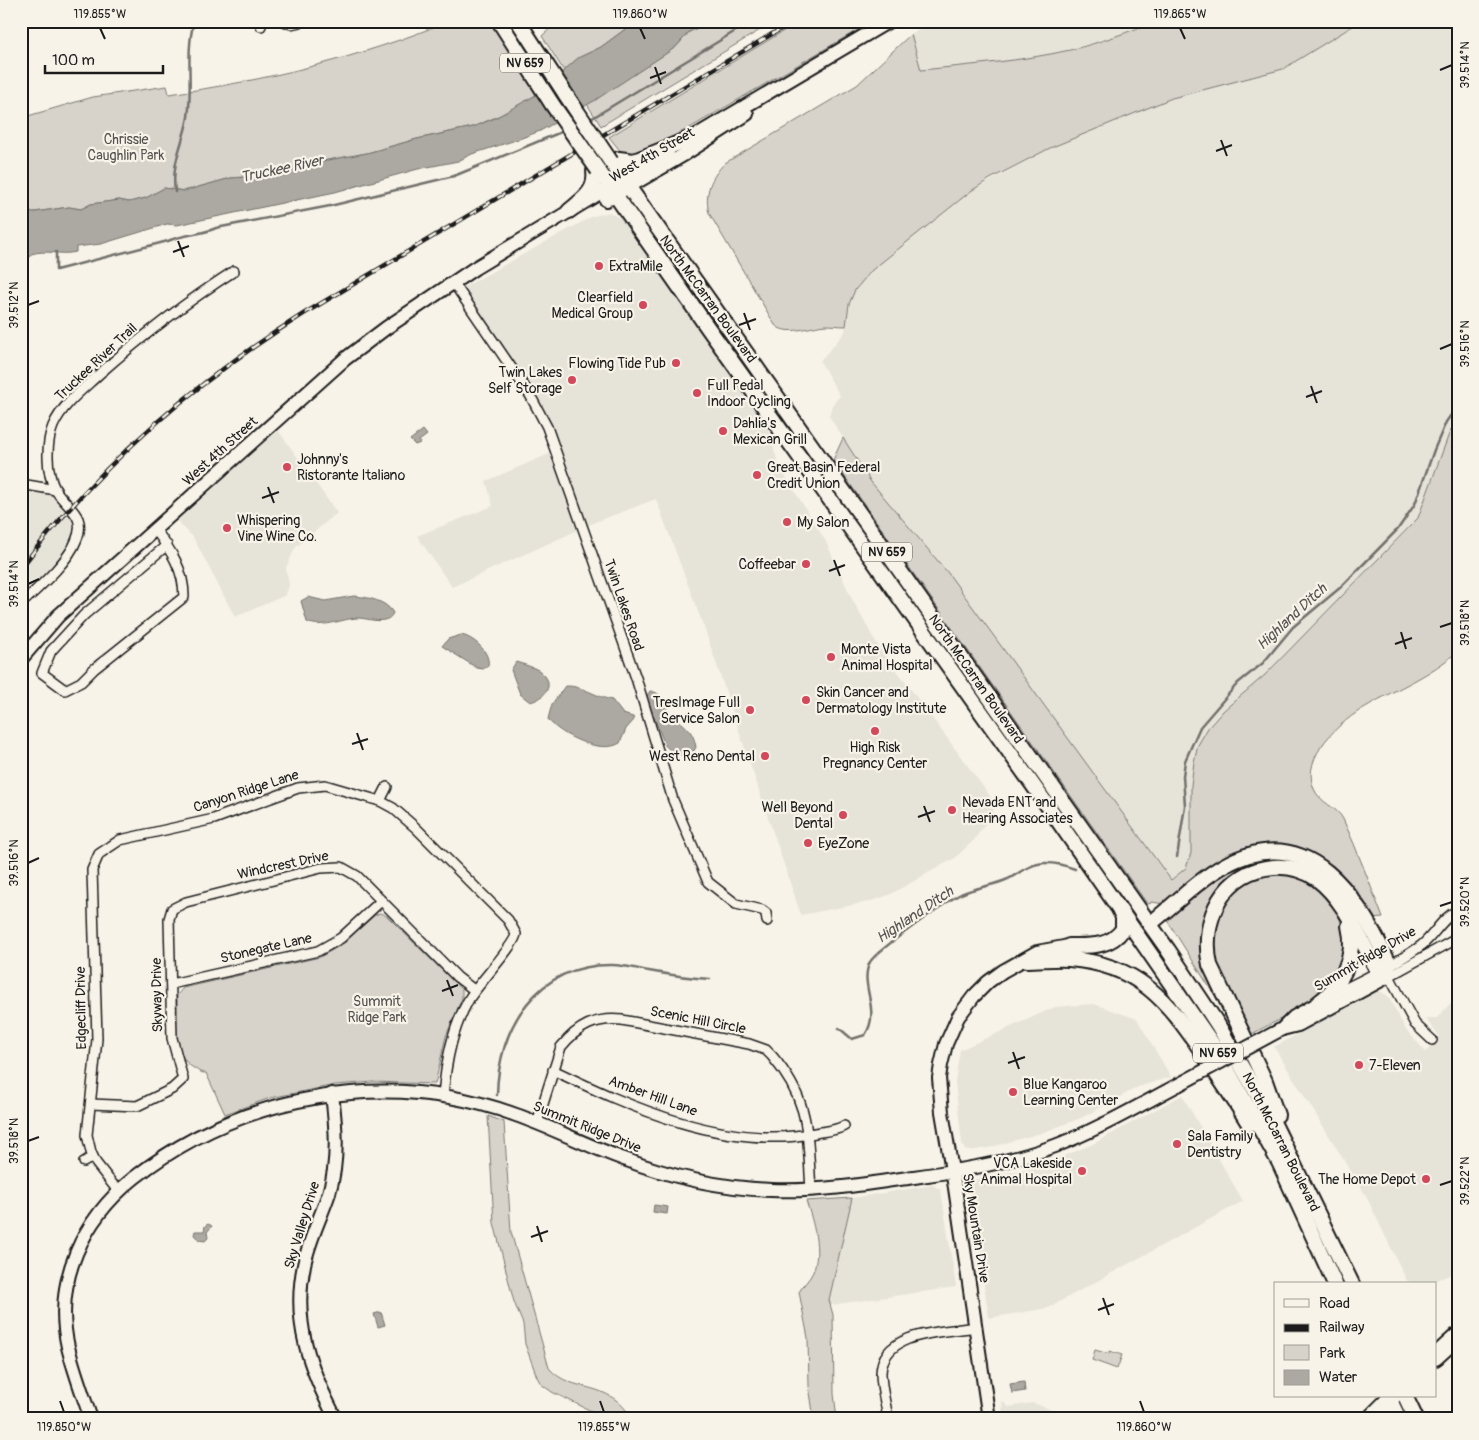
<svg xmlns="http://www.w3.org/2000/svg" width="1479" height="1440" font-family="Pangolin,sans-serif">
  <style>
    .built { fill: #e6e3d9 }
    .green { fill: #d7d3cb; stroke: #7a7874 }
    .water { fill: #aca9a2; stroke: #72716c }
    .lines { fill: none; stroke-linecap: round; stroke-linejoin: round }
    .stream { stroke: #72716c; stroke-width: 2.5 }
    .street-casing { stroke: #1c1c1c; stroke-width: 12 }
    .secondary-casing { stroke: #1c1c1c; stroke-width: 16 }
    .primary-casing { stroke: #1c1c1c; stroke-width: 18 }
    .highway-casing { stroke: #1c1c1c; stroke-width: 20 }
    .street { stroke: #f7f3e8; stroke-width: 9 }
    .secondary { stroke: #f7f3e8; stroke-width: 12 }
    .primary { stroke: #f7f3e8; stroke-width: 14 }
    .highway { stroke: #f7f3e8; stroke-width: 16 }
    .rail-casing { stroke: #1c1c1c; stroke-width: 4.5 }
    .rail { stroke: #f7f3e8; stroke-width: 2.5; stroke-dasharray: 8; stroke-linecap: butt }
    .secondary-bridge-casing { stroke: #1c1c1c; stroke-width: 16; stroke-linecap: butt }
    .primary-bridge-casing { stroke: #1c1c1c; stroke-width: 18; stroke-linecap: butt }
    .secondary-bridge { stroke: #f7f3e8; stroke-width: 12 }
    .primary-bridge { stroke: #f7f3e8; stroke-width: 14 }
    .ticks { fill: none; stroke: #1c1c1c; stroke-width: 2 }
    .poi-dot { fill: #d1495b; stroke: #f7f3e8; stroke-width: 2 }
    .labels { text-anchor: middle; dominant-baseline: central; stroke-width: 4.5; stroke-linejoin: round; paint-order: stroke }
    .shield { fill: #f7f3e8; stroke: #5e5c59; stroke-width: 1 }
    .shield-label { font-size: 12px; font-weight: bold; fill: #1c1c1c }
    .park-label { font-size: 14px; fill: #545351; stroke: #f7f3e8 }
    .street-label { font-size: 14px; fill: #1c1c1c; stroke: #f7f3e8 }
    .poi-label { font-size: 14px; fill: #1c1c1c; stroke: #f7f3e8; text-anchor: start }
    .water-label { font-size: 15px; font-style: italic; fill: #565452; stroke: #f7f3e8 }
    .neatline { fill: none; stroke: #1c1c1c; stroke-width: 2 }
    .ticks-label { font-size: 12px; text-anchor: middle; fill: #1c1c1c }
  </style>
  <rect width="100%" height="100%" fill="#f7f3e8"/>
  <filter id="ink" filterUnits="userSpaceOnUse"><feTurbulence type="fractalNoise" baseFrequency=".02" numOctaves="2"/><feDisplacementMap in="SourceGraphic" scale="10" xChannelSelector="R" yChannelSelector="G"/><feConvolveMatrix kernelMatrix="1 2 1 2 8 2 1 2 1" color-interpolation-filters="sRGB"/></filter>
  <g filter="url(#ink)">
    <g class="built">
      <polygon points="932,21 1158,21 1106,40 1052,54 1013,61 920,70 911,34"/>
      <polygon points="1361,21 1458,21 1458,418 1449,434 1418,518 1265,675 1224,710 1208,728 1198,745 1194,762 1191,785 1191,853 1186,868 1171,880 948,573 871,482 829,416 832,405 840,396 820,361 845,332 849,304 855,290 872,270 971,191 1050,148 1105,124 1172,98 1283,69"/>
      <polygon points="609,212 621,219 767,426 779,466 825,540 853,601 875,641 990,796 995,807 991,816 974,840 955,858 889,895 868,902 801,915 706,633 656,499 598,521 452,587 417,536 493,506 486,481 556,451 547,427 459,290 591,217"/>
      <polygon points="278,430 337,513 295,548 286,568 289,585 286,595 235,617 193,537 177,521"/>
      <polygon points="21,487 53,494 72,513 74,522 72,541 63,555 21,597"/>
      <polygon points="1378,990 1388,996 1406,1030 1426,1052 1439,1036 1425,1018 1437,1018 1458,995 1458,1272 1426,1284 1414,1284 1407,1281 1365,1194 1274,1047"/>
      <polygon points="1094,1004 1137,1019 1171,1077 1138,1087 1081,1118 1044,1132 988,1148 969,1151 965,1150 962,1143 955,1082 960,1050 1055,1007"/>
      <polygon points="1182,1095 1243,1201 1048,1308 989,1318 969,1186 971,1183 976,1179 1021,1170 1064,1156 1093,1144"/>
      <polygon points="933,1185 941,1190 956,1287 831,1305 828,1300 852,1198"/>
      <polygon points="1002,1401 1009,1407 1033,1403 1076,1419 1003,1419"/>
    </g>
    <g class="green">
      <path d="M449,21H490L536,95L505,113L473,127L417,139L367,153L295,166L290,171L275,169L259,176L231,178L184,191L164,188L146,198L129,202L119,200L91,204L81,209L69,207L21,214V118L93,97L167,86L169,94C264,81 360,58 449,21Z"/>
      <polygon points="558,21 640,21 624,30 601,47 578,58 564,71 542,36"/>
      <polygon points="711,21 775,21 601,126 587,104 676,47 689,32"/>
      <polygon points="800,21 873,21 688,129 637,153 622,153 609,137"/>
      <path d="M1158,21H1361L1283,69L1172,98L1050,148L990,179L971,191L872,270L855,290L849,304L846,326C839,326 832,325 826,325C810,326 787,337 775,325L709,213C704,193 711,177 725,163L857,85L911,34L921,70C971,65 1021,61 1070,50C1100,43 1129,31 1158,21Z"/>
      <path d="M1458,418V651C1430,676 1398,688 1367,706C1341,721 1300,756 1314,789C1320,803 1337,807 1343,819C1358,851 1370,885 1383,918L1370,919L1350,886L1329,865L1266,847L1165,904L1151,902L1150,904L1146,902L833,460L843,438L871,482L948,573L1171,880L1186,868L1191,853V785L1194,762L1198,745L1208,728L1224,710L1265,675L1418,518L1449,434Z"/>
      <polygon points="1262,857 1296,859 1250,868 1205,929 1231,1021 1165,917 1222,872"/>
      <path d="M1265,873C1279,873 1293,872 1306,879C1343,900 1357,950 1330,984C1310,1008 1276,1020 1250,1035L1218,971L1213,943L1220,910L1239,885Z"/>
      <path d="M380,913L387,916L462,990V998L446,1036L435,1084L373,1082L335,1085L270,1098L225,1114L206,1073C199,1073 198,1070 192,1067C171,1053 178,1017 177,995L183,988L320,957L341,945L375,915Z"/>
      <path d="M488,1116L504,1122L511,1232L549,1368C572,1395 609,1378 632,1419H608L552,1392L541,1384L537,1377L525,1344L523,1324L514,1302L494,1223Z"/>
      <path d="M852,1198L829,1300L833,1315L834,1394L837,1419H814L809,1386L808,1338L799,1292C803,1285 810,1279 813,1272C822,1251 813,1221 806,1201Z"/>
      <polygon points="1095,1350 1109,1354 1109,1351 1122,1355 1117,1369 1092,1360"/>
    </g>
    <g class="water">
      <path d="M640,21H711L689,32L676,47L594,101L540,131L519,139L472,154L458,161L418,169L335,192L177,225L167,224L101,244L76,247V252C60,256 48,249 31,254L28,260L21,262L22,214L69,207L81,209L91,204L119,200L129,202L146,198L164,188L184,191L231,178L259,176L275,169L290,171L295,166L367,153L417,139L473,127L495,118L536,95L578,58L601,47L624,30Z"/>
      <polygon points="423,430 427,435 419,441 420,443 415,445 410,440"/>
      <path d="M354,596C368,597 387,601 393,613C391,617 389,619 384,620C375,622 366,618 357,618C341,619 322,629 307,622L301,601L308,597L325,601Z"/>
      <path d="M461,635C473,637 491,652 488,666L483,669L477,668L442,646L448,639Z"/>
      <path d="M516,662C522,664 537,668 541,672C556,684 545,699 530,702L520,694L511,670Z"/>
      <path d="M565,686C582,685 596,697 612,700L623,714L633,717L634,720L626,729L620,743C601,755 559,735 548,719L552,704Z"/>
      <path d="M650,691C665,693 661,704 670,713C683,725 693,728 696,747L691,756C682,757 670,752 665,745L646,697Z"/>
      <polygon points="654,1205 668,1207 667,1214 653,1212"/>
      <polygon points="208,1224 212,1226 207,1232 208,1238 205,1241 199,1240 194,1235 195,1231 204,1231 205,1226"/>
      <polygon points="381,1312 385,1325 378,1327 374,1314"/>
      <polygon points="1024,1382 1025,1391 1012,1393 1010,1384"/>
    </g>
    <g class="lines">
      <g class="stream">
        <polyline points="589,120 752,21"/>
        <path d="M175,192C171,162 183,145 188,117C193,85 185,53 194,21"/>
        <path d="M56,252V270L168,241C184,234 201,235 216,228L330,206L454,176L566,130"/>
        <polyline points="1177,857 1185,806 1183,776 1185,761 1200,727 1238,683 1263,663 1293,627 1341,587 1398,529 1415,504 1434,450 1446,422 1458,405"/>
        <path d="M839,1028L852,1039L865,1035C882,1009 858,985 870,962C876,951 947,901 961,894C976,887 993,886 1008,879C1018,874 1027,866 1038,864C1050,861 1064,865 1075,869"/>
        <path d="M497,1095C498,1027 537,964 612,965C625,965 637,969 649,971C670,975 689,978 710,979"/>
      </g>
      <defs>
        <g id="street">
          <polyline points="261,21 261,26"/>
          <polyline points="284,21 291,24 304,21"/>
          <polyline points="453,282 530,395 547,427 636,678 673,800 708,882 736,904 762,910 766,913 767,921"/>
          <polyline points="21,484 56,490"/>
          <path d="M155,529C171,551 184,569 184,597L94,669L81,682L65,690L42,673L51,651L84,615L167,545"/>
          <path d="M21,604C38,588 68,562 76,541C88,514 66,508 55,489C46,472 46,443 53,426C62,405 82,390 98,375C141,337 186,302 234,271"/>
          <polyline points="380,801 387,787"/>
          <polyline points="1384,975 1389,976 1415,1024 1432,1040"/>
          <polyline points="1389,976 1458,938"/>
          <polyline points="171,984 318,951 341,938 381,901"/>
          <path d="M1331,996C1361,980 1395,965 1422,945C1435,934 1442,918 1458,910"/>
          <path d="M553,1070C630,1107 727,1151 815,1133C825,1131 835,1131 844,1126"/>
          <polyline points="91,1104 137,1106 172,1089 183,1079 172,1038 169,919 172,909 186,902 321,868 341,867 357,876 457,977 474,990"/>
          <path d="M537,1123L561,1047C578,1026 596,1017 622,1020L749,1044L766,1050L772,1056C811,1102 807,1133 811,1190"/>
          <polyline points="84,1162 92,1157"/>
          <path d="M118,1191L96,1163L91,1152L87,1135L97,1039L92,870L99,854L120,840L214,819L298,788L325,785L380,801L393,808L416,828L508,920L516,934C515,945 478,984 469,999C452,1029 446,1062 443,1096"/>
          <path d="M888,1419C886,1404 881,1388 881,1373C882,1330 946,1332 977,1327"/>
        </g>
        <g id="secondary">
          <polyline points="685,142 889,21"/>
          <polyline points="606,200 685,154 747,114"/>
          <polyline points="21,659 58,616 345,359 386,328 475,268 668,152"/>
          <polyline points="1282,1029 1298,1025 1389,976 1389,964"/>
          <polyline points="1282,1029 1294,1017 1317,1004"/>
          <path d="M332,1094C336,1127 339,1160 329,1193C321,1217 309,1240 304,1265C292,1322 310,1370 336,1419"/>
          <path d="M91,1419C83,1395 74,1371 68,1347C53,1281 83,1219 134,1178C241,1094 388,1068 516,1115C553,1128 588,1146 624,1159C671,1177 721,1188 771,1190C819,1192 867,1184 914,1177C962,1170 1009,1163 1055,1146C1097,1130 1138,1106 1178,1085"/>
          <polyline points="989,1419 955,1188 942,1112 939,1078 941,1065 946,1044 958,1017 974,996 988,982 1003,971 1037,952 1069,946"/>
        </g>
        <g id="primary">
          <polyline points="499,21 552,104"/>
          <polyline points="518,21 566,95"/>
          <polyline points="619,159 634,161 694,137"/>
          <polyline points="611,162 1168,950 1218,1025 1272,1120 1352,1284"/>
          <polyline points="598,170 708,328 1050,809 1214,1046 1279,1162 1335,1284"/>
          <path d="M569,211C583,199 597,191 594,171"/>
          <path d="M1150,924C1174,905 1198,880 1225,865C1310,819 1359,898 1389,964"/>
          <path d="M1069,946C1089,946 1110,948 1123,929V917L1120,911"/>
          <path d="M1027,960C1041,960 1055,958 1069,959C1138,964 1167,1000 1203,1053C1218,1077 1235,1100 1249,1124"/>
          <path d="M1317,1004C1341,987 1357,956 1349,926"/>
          <path d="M1277,1115L1265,1081L1210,965C1200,919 1224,870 1274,867C1289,866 1304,870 1317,879C1346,901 1360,940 1378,971"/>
          <polyline points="1388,1396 1399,1419"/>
          <polyline points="1405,1396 1416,1419"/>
        </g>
        <g id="highway">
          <polyline points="1435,1357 1458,1336"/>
          <polyline points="1370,1419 1393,1396"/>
        </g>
      </defs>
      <use href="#street" class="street-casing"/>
      <use href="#secondary" class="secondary-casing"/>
      <use href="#primary" class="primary-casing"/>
      <use href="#highway" class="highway-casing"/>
      <use href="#street" class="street"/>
      <use href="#secondary" class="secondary"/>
      <use href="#primary" class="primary"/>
      <use href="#highway" class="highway"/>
      <defs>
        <path id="rail" d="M21,568C99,465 196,381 305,313L794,21"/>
      </defs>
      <use href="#rail" class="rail-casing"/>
      <use href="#rail" class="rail"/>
      <defs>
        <polyline id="secondary-bridge" points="1178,1085 1282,1029"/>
        <g id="primary-bridge">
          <polyline points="566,95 611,162"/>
          <polyline points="552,104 598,170"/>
        </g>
      </defs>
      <use href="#secondary-bridge" class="secondary-bridge-casing"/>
      <use href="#primary-bridge" class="primary-bridge-casing"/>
      <use href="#secondary-bridge" class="secondary-bridge"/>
      <use href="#primary-bridge" class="primary-bridge"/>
    </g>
  </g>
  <path class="ticks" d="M100,28L105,39M640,28L645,39M1180,28L1185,39M655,67L661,84M1440,70L1452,65M650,78L666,72M1221,140L1227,156M1216,151L1232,145M178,241L184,257M173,252L189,246M28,305L39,301M744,313L750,330M739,325L756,319M1440,349L1452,344M1311,386L1317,403M1306,397L1322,391M268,487L274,503M262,498L279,492M834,560L840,576M829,571L845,565M28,584L39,579M1440,627L1452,623M1401,632L1406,649M1395,644L1412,638M357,733L363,750M352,744L368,739M924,806L930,822M918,817L935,811M28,863L39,858M1440,906L1452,902M447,980L453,996M442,991L458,985M1013,1052L1019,1069M1008,1063L1025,1057M28,1141L39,1137M1440,1185L1452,1181M537,1226L542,1242M531,1237L548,1231M1103,1298L1109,1315M1098,1310L1114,1304M60,1401L64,1412M600,1401L604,1412M1140,1401L1144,1412"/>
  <g class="poi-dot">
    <circle cx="599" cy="266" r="5"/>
    <circle cx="643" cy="305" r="5"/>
    <circle cx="676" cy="363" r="5"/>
    <circle cx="572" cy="380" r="5"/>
    <circle cx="697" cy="393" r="5"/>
    <circle cx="723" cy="431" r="5"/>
    <circle cx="287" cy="467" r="5"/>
    <circle cx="757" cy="475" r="5"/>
    <circle cx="787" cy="522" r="5"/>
    <circle cx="227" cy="528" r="5"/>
    <circle cx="806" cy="564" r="5"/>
    <circle cx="831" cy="657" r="5"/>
    <circle cx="806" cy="700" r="5"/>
    <circle cx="750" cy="710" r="5"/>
    <circle cx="875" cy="731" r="5"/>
    <circle cx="765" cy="756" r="5"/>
    <circle cx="952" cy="810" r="5"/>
    <circle cx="843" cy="815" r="5"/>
    <circle cx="808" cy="843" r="5"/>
    <circle cx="1359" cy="1065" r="5"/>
    <circle cx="1013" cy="1092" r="5"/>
    <circle cx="1177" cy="1144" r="5"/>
    <circle cx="1082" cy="1171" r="5"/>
    <circle cx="1426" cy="1179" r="5"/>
  </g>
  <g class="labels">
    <g class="shield">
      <rect x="500" y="53.5" width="50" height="19" rx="4"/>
      <rect x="862" y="542.5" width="50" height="19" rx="4"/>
      <rect x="1193" y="1043.5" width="50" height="19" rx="4"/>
    </g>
    <g class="shield-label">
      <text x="525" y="63">NV 659</text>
      <text x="887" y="552">NV 659</text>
      <text x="1218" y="1053">NV 659</text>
    </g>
    <g class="park-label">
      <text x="126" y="139">Chrissie<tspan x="126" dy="16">Caughlin Park</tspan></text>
      <text x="377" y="1001">Summit<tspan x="377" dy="16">Ridge Park</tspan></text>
    </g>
    <g class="street-label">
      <text transform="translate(652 155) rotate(-30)">West 4th Street</text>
      <text transform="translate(708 299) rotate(54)">North McCarran Boulevard</text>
      <text transform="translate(96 362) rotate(-43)">Truckee River Trail</text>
      <text transform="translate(220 451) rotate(-42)">West 4th Street</text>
      <text transform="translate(624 605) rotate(71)">Twin Lakes Road</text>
      <text transform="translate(976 679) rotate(55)">North McCarran Boulevard</text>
      <text transform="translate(246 791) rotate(-18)">Canyon Ridge Lane</text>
      <text transform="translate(283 865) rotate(-12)">Windcrest Drive</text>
      <text transform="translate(266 948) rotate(-13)">Stonegate Lane</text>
      <text transform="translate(1365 959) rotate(-30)">Summit Ridge Drive</text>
      <text transform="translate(157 995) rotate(-91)">Skyway Drive</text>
      <text transform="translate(81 1008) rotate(-91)">Edgecliff Drive</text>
      <text transform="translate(698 1020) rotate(11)">Scenic Hill Circle</text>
      <text transform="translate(653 1096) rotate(20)">Amber Hill Lane</text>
      <text transform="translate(587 1127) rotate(22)">Summit Ridge Drive</text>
      <text transform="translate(1281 1142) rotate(63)">North McCarran Boulevard</text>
      <text transform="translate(302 1225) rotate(-73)">Sky Valley Drive</text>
      <text transform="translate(976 1228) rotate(81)">Sky Mountain Drive</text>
    </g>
    <g class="poi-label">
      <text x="609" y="266">ExtraMile</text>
      <text x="633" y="297" text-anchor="end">Clearfield<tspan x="633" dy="16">Medical Group</tspan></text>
      <text x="666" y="363" text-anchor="end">Flowing Tide Pub</text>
      <text x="562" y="372" text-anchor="end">Twin Lakes<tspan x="562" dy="16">Self Storage</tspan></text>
      <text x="707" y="385">Full Pedal<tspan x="707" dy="16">Indoor Cycling</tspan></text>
      <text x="733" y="423">Dahlia's<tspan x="733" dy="16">Mexican Grill</tspan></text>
      <text x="297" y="459">Johnny's<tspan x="297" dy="16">Ristorante Italiano</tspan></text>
      <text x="767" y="467">Great Basin Federal<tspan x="767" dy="16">Credit Union</tspan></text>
      <text x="237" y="520">Whispering<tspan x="237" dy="16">Vine Wine Co.</tspan></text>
      <text x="797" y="522">My Salon</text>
      <text x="796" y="564" text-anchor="end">Coffeebar</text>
      <text x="841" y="649">Monte Vista<tspan x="841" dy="16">Animal Hospital</tspan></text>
      <text x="816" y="692">Skin Cancer and<tspan x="816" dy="16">Dermatology Institute</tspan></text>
      <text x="740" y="702" text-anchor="end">TresImage Full<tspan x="740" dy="16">Service Salon</tspan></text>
      <text x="875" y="747" text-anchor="middle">High Risk<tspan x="875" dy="16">Pregnancy Center</tspan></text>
      <text x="755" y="756" text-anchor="end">West Reno Dental</text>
      <text x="962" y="802">Nevada ENT and<tspan x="962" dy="16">Hearing Associates</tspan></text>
      <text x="833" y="807" text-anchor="end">Well Beyond<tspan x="833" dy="16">Dental</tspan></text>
      <text x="818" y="843">EyeZone</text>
      <text x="1369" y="1065">7-Eleven</text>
      <text x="1023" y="1084">Blue Kangaroo<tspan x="1023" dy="16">Learning Center</tspan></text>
      <text x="1187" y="1136">Sala Family<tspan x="1187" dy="16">Dentistry</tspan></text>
      <text x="1072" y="1163" text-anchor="end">VCA Lakeside<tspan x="1072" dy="16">Animal Hospital</tspan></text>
      <text x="1416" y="1179" text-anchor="end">The Home Depot</text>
    </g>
    <g class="water-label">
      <text transform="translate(282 169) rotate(-12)">Truckee River</text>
      <text transform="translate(1292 617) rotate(-43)">Highland Ditch</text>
      <text transform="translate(915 915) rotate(-34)">Highland Ditch</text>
    </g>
  </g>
  <rect width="1479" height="1440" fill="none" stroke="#f7f3e8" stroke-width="55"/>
  <rect x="1274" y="1282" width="162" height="115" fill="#f7f3e8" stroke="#9f9d96"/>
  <rect x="1284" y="1299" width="25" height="8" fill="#f7f3e8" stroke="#9f9d96"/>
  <text x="1319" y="1308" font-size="15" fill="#1c1c1c">Road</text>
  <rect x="1284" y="1324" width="25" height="8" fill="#1c1c1c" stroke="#9f9d96"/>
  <text x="1319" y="1332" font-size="15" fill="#1c1c1c">Railway</text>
  <rect x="1284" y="1345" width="25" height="15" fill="#d7d3cb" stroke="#9f9d96"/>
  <text x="1319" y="1358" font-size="15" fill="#1c1c1c">Park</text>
  <rect x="1284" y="1370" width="25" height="15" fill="#aca9a2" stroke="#9f9d96"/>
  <text x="1319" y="1382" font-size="15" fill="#1c1c1c">Water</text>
  <path d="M45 65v8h118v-8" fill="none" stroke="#1c1c1c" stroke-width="2.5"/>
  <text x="52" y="65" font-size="15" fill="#1c1c1c" stroke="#f7f3e8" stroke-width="4" paint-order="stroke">100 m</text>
  <rect x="28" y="28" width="1424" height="1384" class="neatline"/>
  <g class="ticks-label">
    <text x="100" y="18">119.855°W</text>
    <text x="640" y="18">119.860°W</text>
    <text x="1180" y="18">119.865°W</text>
    <text transform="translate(1465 65) rotate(-90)" y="4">39.514°N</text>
    <text transform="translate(14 305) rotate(-90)" y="4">39.512°N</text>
    <text transform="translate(1465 344) rotate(-90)" y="4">39.516°N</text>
    <text transform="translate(14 584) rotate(-90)" y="4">39.514°N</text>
    <text transform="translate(1465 623) rotate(-90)" y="4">39.518°N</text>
    <text transform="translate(14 863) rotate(-90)" y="4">39.516°N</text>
    <text transform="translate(1465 902) rotate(-90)" y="4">39.520°N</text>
    <text transform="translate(14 1141) rotate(-90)" y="4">39.518°N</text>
    <text transform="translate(1465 1181) rotate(-90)" y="4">39.522°N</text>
    <text x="64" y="1431">119.850°W</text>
    <text x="604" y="1431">119.855°W</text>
    <text x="1144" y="1431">119.860°W</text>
  </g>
</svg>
